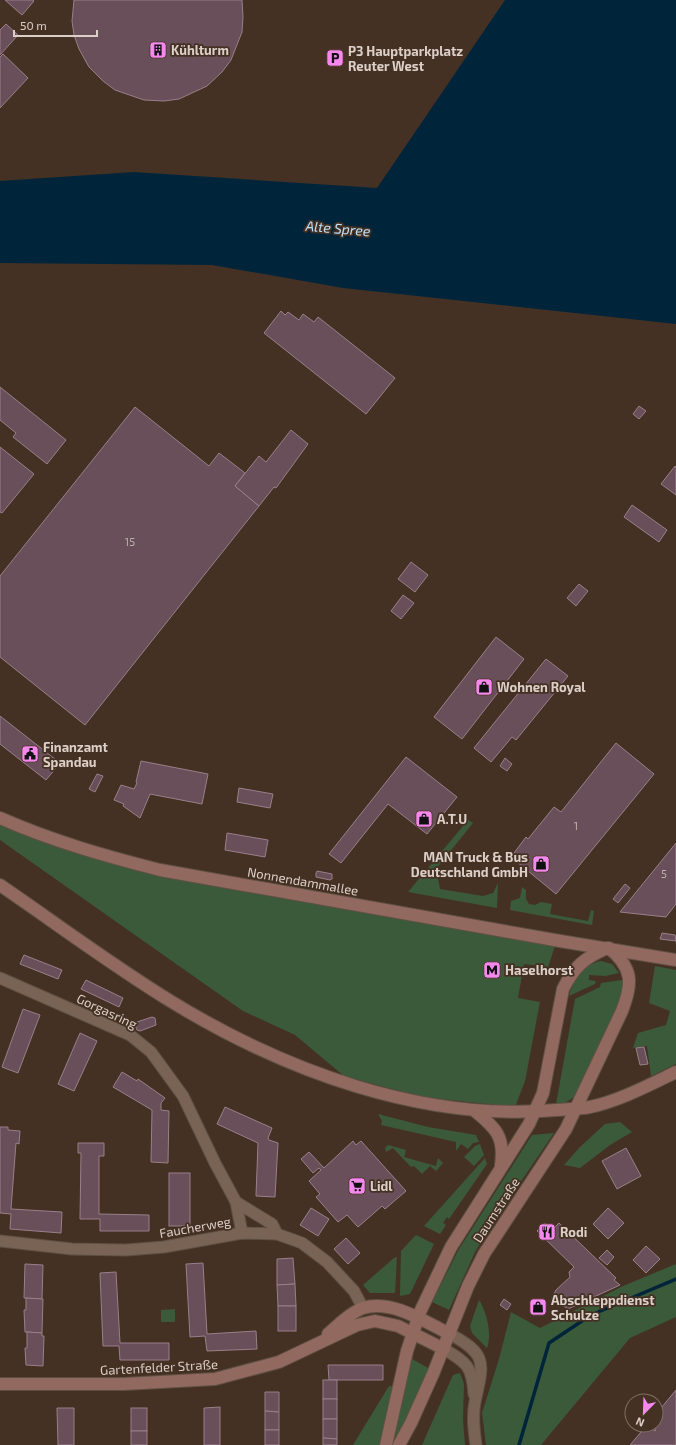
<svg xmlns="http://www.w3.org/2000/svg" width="676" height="1445" font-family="'Exo 2',sans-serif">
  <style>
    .green { fill: #3b5a3a }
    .water { fill: #00253b }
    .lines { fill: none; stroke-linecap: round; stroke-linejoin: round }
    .stream { stroke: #00253b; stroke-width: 3.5 }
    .building { fill: #684f59; stroke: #9a7f89 }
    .street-casing { stroke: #5f5044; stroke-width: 13 }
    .secondary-casing { stroke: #5f5044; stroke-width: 14 }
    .street { stroke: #786354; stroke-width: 11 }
    .secondary { stroke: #92695f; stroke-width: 12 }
    .labels { text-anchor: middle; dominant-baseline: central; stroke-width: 3.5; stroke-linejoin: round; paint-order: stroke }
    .number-label { font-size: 11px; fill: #bfafac }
    .poi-label { font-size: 13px; font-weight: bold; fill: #dccfc7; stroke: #453124; text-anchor: start }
    .street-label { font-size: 13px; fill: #dccfc7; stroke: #453124 }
    .water-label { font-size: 14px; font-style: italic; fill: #bde1fa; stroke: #453124 }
  </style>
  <rect width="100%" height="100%" fill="#453124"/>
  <g class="green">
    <polygon points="468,820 473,823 436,869 440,889 483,896 493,893 498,883 497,908 408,892"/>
    <polygon points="0,823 42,840 555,946 548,967 524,964 518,998 540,1002 525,1081 515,1107 422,1097 344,1076 295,1035 243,1011 0,840"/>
    <polygon points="522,887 526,890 526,899 529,904 535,905 541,902 552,904 550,914 588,921 591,910 594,911 592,925 510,910 511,901 520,898"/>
    <path d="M601,961L612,964L619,973L605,976L589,975V980L596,981L595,984L569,996C574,979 582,965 601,961Z"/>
    <polygon points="655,966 676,970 676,1064 651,1076 647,1046 633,1048 638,1033 666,1025 670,1011 649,1003"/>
    <polygon points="622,980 622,991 618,1006 575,1096 565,1103 556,1104 575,999 600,987 601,983"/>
    <polygon points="378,1114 428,1127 476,1135 479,1142 473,1143 468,1149 461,1144 456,1151 456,1142 381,1125 382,1121"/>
    <polygon points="620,1122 632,1132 610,1145 580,1168 564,1165 580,1147 605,1124"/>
    <polygon points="554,1133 492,1224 475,1252 449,1310 432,1302 459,1249 532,1135"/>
    <polygon points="480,1144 484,1155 474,1166 464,1157 475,1146"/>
    <polygon points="388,1145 406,1150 404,1157 436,1166 438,1158 443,1163 436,1171 430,1166 422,1174 414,1166 411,1167 393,1148 386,1152 385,1148"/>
    <polygon points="485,1158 487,1164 449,1219 447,1217 443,1223 446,1225 440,1234 424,1226"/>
    <polygon points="416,1235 434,1244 410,1294 400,1296 401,1251"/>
    <polygon points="397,1257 395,1293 370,1293 363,1285 394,1258"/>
    <polygon points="676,1264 676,1317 630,1338 541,1445 486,1445 482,1413 499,1359 511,1312 540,1328 623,1286"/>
    <path d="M479,1300C487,1312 492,1335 487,1348L472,1333L470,1326Z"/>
    <polygon points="175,1309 175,1322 161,1322 161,1310"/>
    <polygon points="412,1359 430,1369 396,1445 391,1445"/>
    <polygon points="460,1373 464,1384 463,1420 465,1445 422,1445 453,1375"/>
    <polygon points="389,1386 395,1387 380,1445 353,1445"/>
  </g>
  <polygon class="water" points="505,0 676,0 676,324 343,288 212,265 0,263 0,181 134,172 377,188"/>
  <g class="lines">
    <polyline class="stream" points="519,1445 549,1343 591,1315 676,1279"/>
  </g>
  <g class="building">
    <polygon points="5,0 33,0 34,1 22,15"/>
    <polygon points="74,0 242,0 243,17 242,32 231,60 222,72 207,86 179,99 164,101 144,100 115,90 103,81 89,67 79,49 74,35 72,21"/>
    <polygon points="6,24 18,35 0,55 0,30"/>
    <polygon points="3,54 28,78 0,108 0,57"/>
    <polygon points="281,311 285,315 288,312 299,320 303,314 314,322 318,317 395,378 366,414 264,333"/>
    <polygon points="0,387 66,440 47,464 13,437 16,433 0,420"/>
    <polygon points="639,406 646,411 639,419 633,414"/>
    <polygon points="135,407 209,466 219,453 245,473 235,486 259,506 85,725 0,657 0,576"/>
    <polygon points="291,430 308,444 276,488 274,487 259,506 235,486 259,456 266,462"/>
    <polygon points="0,447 34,474 2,513 0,512"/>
    <polygon points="675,466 676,467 676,495 661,484"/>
    <polygon points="632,505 667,530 659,542 624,517"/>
    <polygon points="411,562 428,575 415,592 398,579"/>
    <polygon points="579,584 588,591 576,606 567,598"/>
    <polygon points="403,595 414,603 401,619 391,611"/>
    <polygon points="496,637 524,659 462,739 434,717"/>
    <polygon points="546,659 568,676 516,740 512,737 491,762 474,748"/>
    <polygon points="0,716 60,763 46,780 0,744"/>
    <polygon points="616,743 654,774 556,894 511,857 526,837 528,839 554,807 561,812"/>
    <polygon points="406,757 457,797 427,834 388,804 341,863 329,854"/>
    <polygon points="505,758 512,764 507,771 500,766"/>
    <polygon points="141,761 208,774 202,804 150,794 140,818 123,806 124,804 114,800 121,785 134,789 137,783 136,782"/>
    <polygon points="97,774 103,776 95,792 89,789"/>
    <polygon points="239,788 273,794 270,808 237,802"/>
    <polygon points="227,833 268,840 265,857 225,850"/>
    <polygon points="676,843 676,904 666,917 620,912"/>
    <polygon points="317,871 332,874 332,879 330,880 316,877 316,873"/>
    <polygon points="625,884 630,888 618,903 613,899"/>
    <polygon points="662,933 675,935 676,941 660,939"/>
    <polygon points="24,955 62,970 58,979 20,964"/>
    <polygon points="86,980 123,998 119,1007 81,989"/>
    <polygon points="23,1009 40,1015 18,1073 2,1067"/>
    <polygon points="152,1017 155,1018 156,1025 140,1031 137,1030 135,1025 137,1022"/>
    <polygon points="80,1033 97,1041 74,1091 58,1084"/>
    <polygon points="644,1047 648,1064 640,1065 636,1048"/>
    <polygon points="122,1072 137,1081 138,1079 165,1098 161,1103 161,1110 169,1111 168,1163 151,1162 152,1110 113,1087"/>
    <polygon points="225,1107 272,1128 268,1138 269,1140 278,1143 275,1197 256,1196 258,1143 217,1124"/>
    <polygon points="0,1127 8,1127 8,1130 20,1131 19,1144 16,1143 11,1209 62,1212 61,1233 10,1229 11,1214 0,1213"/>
    <polygon points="353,1141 356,1145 361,1141 406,1191 385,1209 382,1206 358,1227 347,1215 338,1222 316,1197 320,1194 309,1181 321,1170 319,1168 313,1173 301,1159 309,1152 324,1168"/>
    <polygon points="78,1143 104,1143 104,1156 99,1156 99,1214 149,1215 149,1231 100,1231 100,1219 80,1219 81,1153 78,1153"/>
    <polygon points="626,1148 641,1176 617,1189 602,1161"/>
    <rect x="169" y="1173" width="21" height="53"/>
    <polygon points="311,1208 329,1219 318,1236 300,1225"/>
    <polygon points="608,1208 624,1223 608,1239 593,1224"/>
    <polygon points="545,1223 552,1230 559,1223 616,1278 614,1280 620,1285 568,1309 552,1298 556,1290 570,1277 569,1272 574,1267 537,1231"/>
    <polygon points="346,1238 360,1253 348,1264 334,1249"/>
    <polygon points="646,1246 660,1259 646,1273 633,1260"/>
    <polygon points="607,1250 614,1257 607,1265 599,1258"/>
    <polygon points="293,1258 295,1284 277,1285 277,1259"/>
    <polygon points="203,1263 207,1334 256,1331 257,1349 207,1351 205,1336 190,1337 186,1264"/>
    <polygon points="25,1264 43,1265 42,1299 24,1298"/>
    <polygon points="116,1272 120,1343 169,1343 169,1360 120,1360 119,1346 103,1346 100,1273"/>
    <polygon points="295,1284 296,1306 278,1306 277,1285"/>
    <polygon points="26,1298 43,1299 42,1333 25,1332 24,1310 26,1310"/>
    <polygon points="504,1299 511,1304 507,1310 500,1305"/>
    <rect x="278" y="1306" width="18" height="25"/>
    <polygon points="27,1332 42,1333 42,1336 44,1336 43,1366 26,1365 25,1348 27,1348"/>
    <polygon points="328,1365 383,1365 383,1380 329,1380"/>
    <rect x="323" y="1380" width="14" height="19"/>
    <polygon points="676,1390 676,1445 630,1445 647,1425 655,1431 656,1430 650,1425 656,1425 656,1414"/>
    <polygon points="265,1392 279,1392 279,1412 265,1411"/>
    <rect x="323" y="1399" width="14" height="20"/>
    <polygon points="220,1407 220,1445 204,1445 204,1408"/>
    <polygon points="57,1408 74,1408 74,1445 58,1445"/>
    <rect x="131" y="1408" width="16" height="23"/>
    <polygon points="265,1411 279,1412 279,1430 265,1430"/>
    <polygon points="323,1419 337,1419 337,1439 323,1438"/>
    <rect x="265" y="1430" width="14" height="15"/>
    <rect x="131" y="1431" width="16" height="14"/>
    <polygon points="323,1438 337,1439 337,1445 323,1445"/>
  </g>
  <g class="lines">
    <defs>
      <g id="street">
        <polyline points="0,978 130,1035 151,1052 183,1096 215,1163 236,1202 242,1233"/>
        <polyline points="236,1202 272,1224 277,1234"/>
        <polyline points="0,1241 72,1249 126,1250 164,1247 242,1233 277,1234 302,1243 327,1262 354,1291 363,1308"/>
        <path d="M450,1334C489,1355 483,1364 475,1402C472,1416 474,1431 476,1445"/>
        <path d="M444,1349C467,1363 472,1366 474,1394"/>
      </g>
      <g id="secondary">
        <path d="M0,818C52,841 105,856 160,870L560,941L676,960"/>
        <path d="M0,885C57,924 113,966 172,1002C285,1071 423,1122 556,1110C567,1109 579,1109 590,1107C619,1101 649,1085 676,1072"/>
        <path d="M475,1111C496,1128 505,1137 501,1165"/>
        <path d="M328,1334C338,1325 350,1313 363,1308C392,1299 425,1322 450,1334"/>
        <polyline points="0,1384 124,1384 215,1379 279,1362 357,1325 375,1321 398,1326 444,1349"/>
        <path d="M386,1445L407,1351L420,1312L451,1247L529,1124L543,1093L563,989C574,967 584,958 607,948"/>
        <path d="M399,1445L411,1423L433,1374L468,1286L484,1254L566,1129L622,1011C633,983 633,968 609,948"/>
      </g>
    </defs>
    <use href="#street" class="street-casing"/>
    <use href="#secondary" class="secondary-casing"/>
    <use href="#street" class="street"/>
    <use href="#secondary" class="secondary"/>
  </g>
  <defs>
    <symbol id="building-square" viewBox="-11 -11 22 22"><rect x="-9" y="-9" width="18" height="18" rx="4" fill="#f688ed" stroke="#453124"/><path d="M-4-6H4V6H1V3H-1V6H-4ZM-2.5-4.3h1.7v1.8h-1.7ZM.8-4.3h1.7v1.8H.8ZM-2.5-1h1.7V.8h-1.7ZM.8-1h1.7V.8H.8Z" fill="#111"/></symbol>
    <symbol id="parking-square" viewBox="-11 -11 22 22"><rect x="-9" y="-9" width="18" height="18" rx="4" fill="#f688ed" stroke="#453124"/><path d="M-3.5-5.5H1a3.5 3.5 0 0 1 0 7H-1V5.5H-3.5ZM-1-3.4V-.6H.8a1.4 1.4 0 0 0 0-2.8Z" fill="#111"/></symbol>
    <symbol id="shop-square" viewBox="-11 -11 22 22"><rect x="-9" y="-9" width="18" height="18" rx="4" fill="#f688ed" stroke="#453124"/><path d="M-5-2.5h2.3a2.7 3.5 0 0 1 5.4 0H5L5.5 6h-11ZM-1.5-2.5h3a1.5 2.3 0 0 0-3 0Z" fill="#111"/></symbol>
    <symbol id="civic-square" viewBox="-11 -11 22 22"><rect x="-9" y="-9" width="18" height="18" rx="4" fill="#f688ed" stroke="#453124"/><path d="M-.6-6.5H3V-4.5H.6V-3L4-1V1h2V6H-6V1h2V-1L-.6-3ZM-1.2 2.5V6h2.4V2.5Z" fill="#111"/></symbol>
    <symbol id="metro-square" viewBox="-11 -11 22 22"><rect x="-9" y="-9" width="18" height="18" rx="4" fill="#f688ed" stroke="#453124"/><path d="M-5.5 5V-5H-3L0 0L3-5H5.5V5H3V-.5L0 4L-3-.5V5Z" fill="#111"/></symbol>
    <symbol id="supermarket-square" viewBox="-11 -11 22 22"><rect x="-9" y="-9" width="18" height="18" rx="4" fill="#f688ed" stroke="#453124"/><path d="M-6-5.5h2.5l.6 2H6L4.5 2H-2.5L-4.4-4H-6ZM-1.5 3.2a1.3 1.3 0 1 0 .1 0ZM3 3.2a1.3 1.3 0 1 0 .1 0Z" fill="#111"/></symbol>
    <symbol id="restaurant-square" viewBox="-11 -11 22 22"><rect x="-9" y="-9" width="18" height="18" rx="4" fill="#f688ed" stroke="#453124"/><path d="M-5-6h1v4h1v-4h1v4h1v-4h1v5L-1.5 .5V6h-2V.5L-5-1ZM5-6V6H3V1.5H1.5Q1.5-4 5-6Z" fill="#111"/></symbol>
  </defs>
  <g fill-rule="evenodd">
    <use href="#building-square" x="148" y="40" width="20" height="20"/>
    <use href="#parking-square" x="325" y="48" width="20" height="20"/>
    <use href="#shop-square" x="474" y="677" width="20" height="20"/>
    <use href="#civic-square" x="20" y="744" width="20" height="20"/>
    <use href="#shop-square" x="414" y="809" width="20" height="20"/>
    <use href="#shop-square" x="531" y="854" width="20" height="20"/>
    <use href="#metro-square" x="482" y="960" width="20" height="20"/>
    <use href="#supermarket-square" x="347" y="1176" width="20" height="20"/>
    <use href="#restaurant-square" x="537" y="1222" width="20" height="20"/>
    <use href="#shop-square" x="528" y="1297" width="20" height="20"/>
  </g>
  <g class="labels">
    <g class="number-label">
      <text x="130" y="541">15</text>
      <text x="576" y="825">1</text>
      <text x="664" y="873">5</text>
    </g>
    <g class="poi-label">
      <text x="171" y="50">Kühlturm</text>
      <text x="348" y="51">P3 Hauptparkplatz<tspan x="348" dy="15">Reuter West</tspan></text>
      <text x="497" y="687">Wohnen Royal</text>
      <text x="43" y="747">Finanzamt<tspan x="43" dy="15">Spandau</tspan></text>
      <text x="437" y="819">A.T.U</text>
      <text x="528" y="857" text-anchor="end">MAN Truck &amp; Bus<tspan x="528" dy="15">Deutschland GmbH</tspan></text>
      <text x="505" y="970">Haselhorst</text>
      <text x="370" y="1186">Lidl</text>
      <text x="560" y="1232">Rodi</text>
      <text x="551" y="1300">Abschleppdienst<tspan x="551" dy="15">Schulze</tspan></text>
    </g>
    <g class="street-label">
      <text transform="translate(303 881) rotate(10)">Nonnendammallee</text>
      <text transform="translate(107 1011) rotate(25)">Gorgasring</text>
      <text transform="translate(496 1210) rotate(-57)">Daumstraße</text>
      <text transform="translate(195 1227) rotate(-10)">Faucherweg</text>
      <text transform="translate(159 1367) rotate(-3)">Gartenfelder Straße</text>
    </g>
    <g class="water-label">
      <text transform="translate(338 228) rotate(5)">Alte Spree</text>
    </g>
  </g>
  <g transform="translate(644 1413) rotate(203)"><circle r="19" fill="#453124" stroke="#817065"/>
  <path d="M0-3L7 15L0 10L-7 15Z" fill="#f688ed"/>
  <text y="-6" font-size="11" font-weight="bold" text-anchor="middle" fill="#dccfc7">N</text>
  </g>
  <path d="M14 30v6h83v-6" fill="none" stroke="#dccfc7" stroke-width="2"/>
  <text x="20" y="30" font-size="12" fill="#dccfc7" stroke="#453124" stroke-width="3" paint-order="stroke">50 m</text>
</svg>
